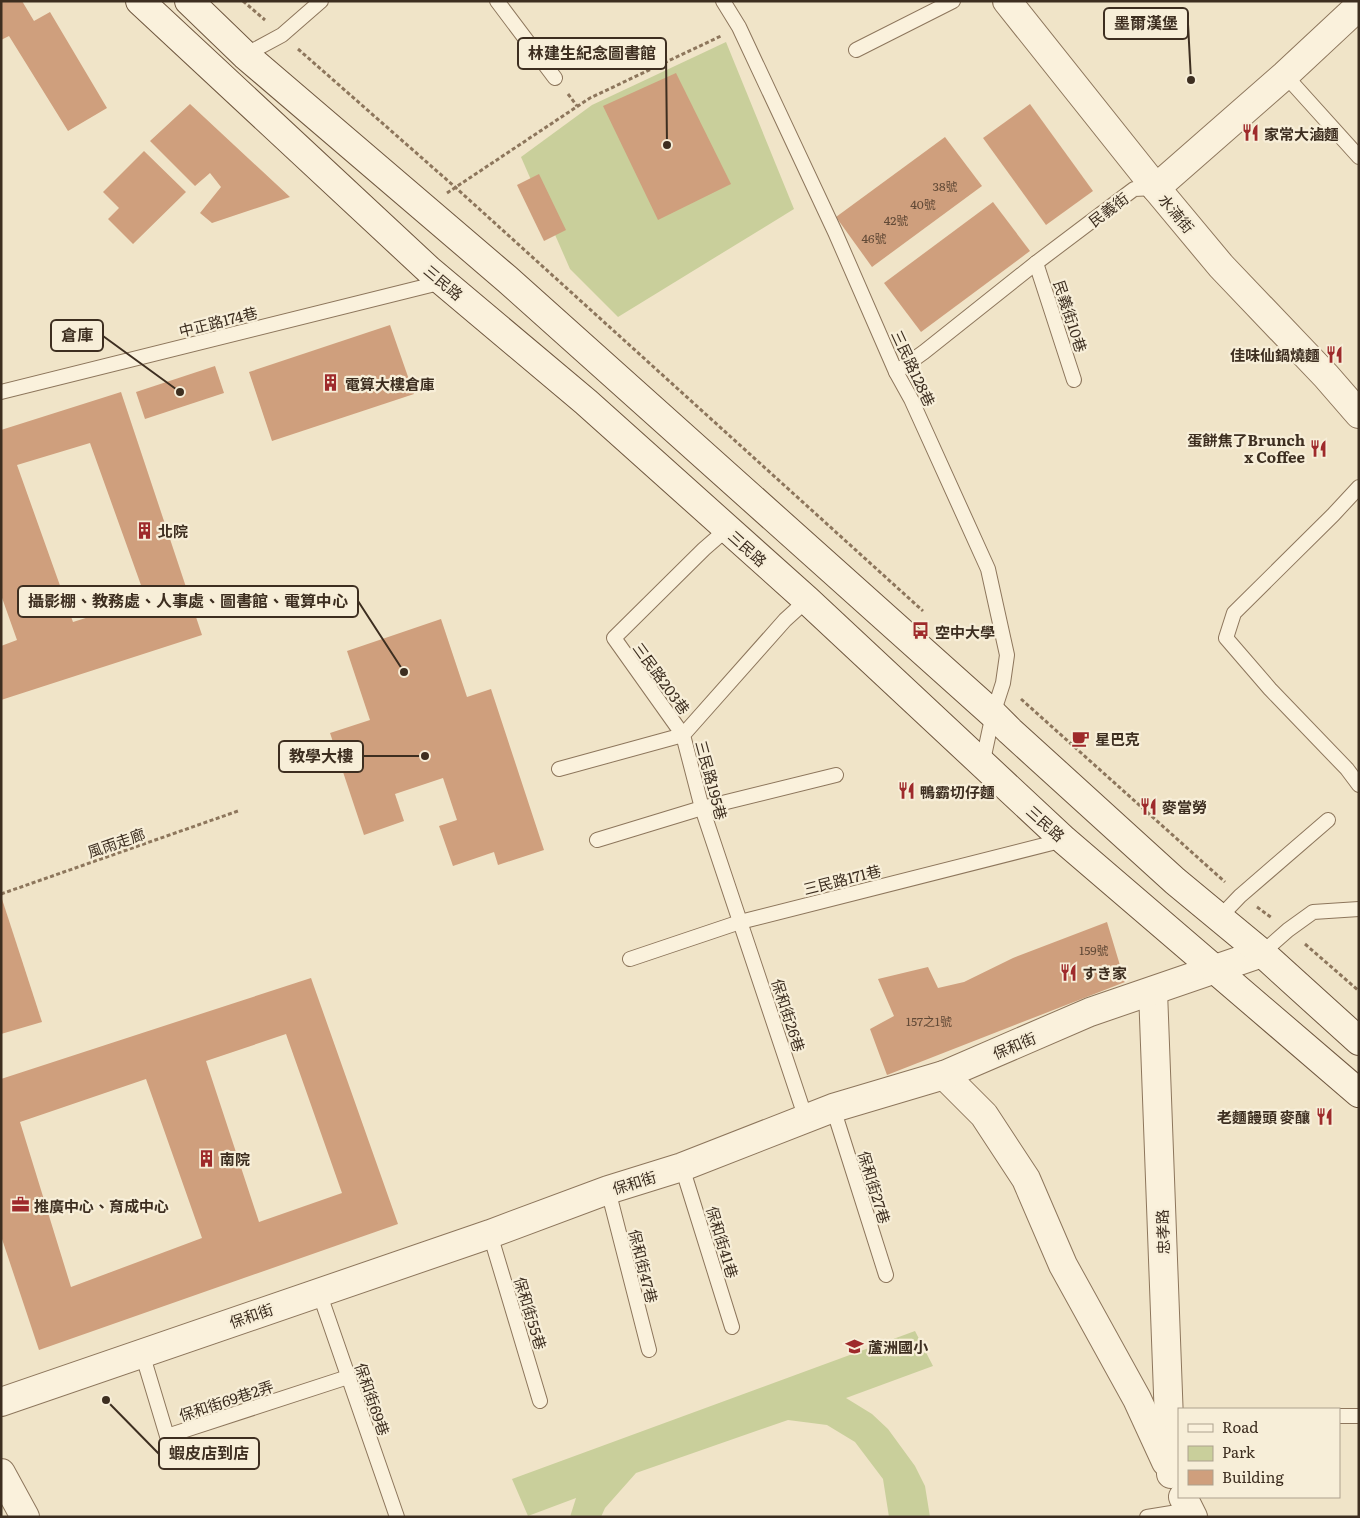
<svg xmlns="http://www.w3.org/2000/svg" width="1360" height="1518" font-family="Literata,'Noto Sans TC','Noto Sans JP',serif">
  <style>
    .green { fill: #c9cf9b }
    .building { fill: #cf9f7d; fill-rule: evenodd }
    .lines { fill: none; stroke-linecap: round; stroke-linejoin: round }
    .service-casing { stroke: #8d765c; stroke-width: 16 }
    .minor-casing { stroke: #8d765c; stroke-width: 30 }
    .tertiary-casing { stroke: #8d765c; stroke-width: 30 }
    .secondary-casing { stroke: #6f573f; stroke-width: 30 }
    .path { stroke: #8d765c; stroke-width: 3; stroke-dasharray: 4 2.5; stroke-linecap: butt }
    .service { stroke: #faf1dc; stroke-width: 14 }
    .minor { stroke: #faf1dc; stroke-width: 28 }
    .tertiary { stroke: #faf1dc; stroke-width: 28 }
    .secondary { stroke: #faf1dc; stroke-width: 28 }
    .labels { text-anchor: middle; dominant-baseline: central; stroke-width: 4.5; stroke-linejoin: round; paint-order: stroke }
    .number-label { font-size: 12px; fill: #624a37 }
    .poi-label { font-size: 15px; font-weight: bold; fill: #3d2e20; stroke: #f7eed8; text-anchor: start }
    .street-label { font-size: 15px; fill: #3d2e20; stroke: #f7eed8 }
    .leader { fill: none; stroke: #3d2e20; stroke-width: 2 }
    .callout-dot { fill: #3d2e20; stroke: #f7eed8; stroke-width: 2 }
    .callout { fill: #f7eed8; stroke: #3d2e20; stroke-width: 2 }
    .callout-label { font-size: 16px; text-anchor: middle; font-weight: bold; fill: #3d2e20 }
  </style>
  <rect width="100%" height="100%" fill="#f0e4c8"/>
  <g class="green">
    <polygon points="726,42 794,209 618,317 570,269 521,157 592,105"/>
    <polygon points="915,1331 933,1366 846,1398 872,1414 888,1429 915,1466 925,1486 930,1517 889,1517 883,1479 855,1442 827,1425 788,1420 636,1473 605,1508 601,1517 570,1517 576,1498 528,1516 512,1479"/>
  </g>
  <g class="building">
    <polygon points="1,1 22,1 34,21 50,12 107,108 68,131 9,36 1,40"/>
    <polygon points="676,73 731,184 658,220 603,106"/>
    <polygon points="190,104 290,197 212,223 200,213 221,187 210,173 195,186 150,141"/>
    <polygon points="1030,104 1093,191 1046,225 983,138"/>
    <polygon points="945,137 982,186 872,267 836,217"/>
    <polygon points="144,151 186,192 133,244 108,219 119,208 103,192"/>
    <polygon points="539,174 566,230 544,241 517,185"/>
    <polygon points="993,202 1030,251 921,332 884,283"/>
    <polygon points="390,325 414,394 272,441 249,372"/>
    <polygon points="215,366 224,393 145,419 136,392"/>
    <path d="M121,392L202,635L1,700V646L17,640L1,595V430ZM90,443L146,599L73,622L17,465Z"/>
    <polygon points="441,619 467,697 491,689 544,850 498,865 494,852 453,866 439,826 457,820 443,778 395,794 404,821 364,835 330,733 370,720 347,651"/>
    <polygon points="1,896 42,1022 1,1034"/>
    <polygon points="1107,922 1125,982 887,1075 870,1029 894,1016 878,979 928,967 938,988 964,982 1013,958"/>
    <path d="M311,978L398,1224L39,1350L1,1236V1079ZM286,1034L342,1193L259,1222L206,1061ZM146,1079L202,1238L71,1287L20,1122Z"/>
  </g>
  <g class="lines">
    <defs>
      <g id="service">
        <polyline points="497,1 555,78"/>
        <polyline points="723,1 739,27 835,232 896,372 911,399 988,569 1007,655 1003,683 993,714 982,765"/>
        <polyline points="856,50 953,1"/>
        <polyline points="245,55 282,35 321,1"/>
        <polyline points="1285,75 1359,157"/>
        <polyline points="1036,263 1074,380"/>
        <polyline points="896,372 924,352 1036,263 1134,189 1156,188"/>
        <polyline points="1,392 443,282"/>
        <polyline points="1359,487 1333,515 1234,613 1226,638 1270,689 1347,769 1359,785"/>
        <polyline points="559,769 683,735 614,638 704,549 727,529"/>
        <polyline points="597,840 702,808 836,775"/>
        <polyline points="1219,918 1240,896 1328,820"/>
        <polyline points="1262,953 1288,930 1313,912 1359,909"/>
        <polyline points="630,959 740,922 1064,840"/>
        <polyline points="833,1108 886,1275"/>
        <polyline points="806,1119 702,808 683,735 785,620 807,600"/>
        <polyline points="682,1167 732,1327"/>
        <polyline points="608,1190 649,1350"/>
        <polyline points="490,1234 540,1401"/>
        <polyline points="319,1292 397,1517"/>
        <polyline points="142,1353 167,1436 348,1377"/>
        <polyline points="1339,1416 1359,1416"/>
        <polyline points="1147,1517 1190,1510"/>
      </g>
      <g id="minor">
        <polyline points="1007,1 1156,188 1221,266 1326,376 1359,414"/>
        <polyline points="1156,188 1285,75 1359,6"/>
        <polyline points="1153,991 1171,1474"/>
        <polyline points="944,1075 984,1115 1026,1179 1063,1265 1137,1399 1166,1462"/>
        <polyline points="1,1402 490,1234 608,1190 682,1167 833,1108 944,1075 1090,1012 1262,953"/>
        <polyline points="1183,1497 1193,1517"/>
      </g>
      <polyline id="tertiary" points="1,1473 25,1517"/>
      <g id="secondary">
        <polyline points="140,1 429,270 586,402 807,600 1064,840 1359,1093"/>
        <polyline points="189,1 245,55 507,279 993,714 1010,731 1175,881 1262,953 1359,1041"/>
      </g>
    </defs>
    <use href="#service" class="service-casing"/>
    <use href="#minor" class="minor-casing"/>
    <use href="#tertiary" class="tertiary-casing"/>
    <use href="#secondary" class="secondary-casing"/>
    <g class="path">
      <polyline points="243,1 265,20"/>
      <polyline points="298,49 455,187 923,611"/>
      <polyline points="568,94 577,106"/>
      <polyline points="447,193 590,98 721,36"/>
      <polyline points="1021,699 1225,882"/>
      <polyline points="1,894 238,811"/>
      <polyline points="1257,907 1272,918"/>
      <polyline points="1305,944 1359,991"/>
    </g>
    <use href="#service" class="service"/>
    <use href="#minor" class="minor"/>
    <use href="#tertiary" class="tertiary"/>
    <use href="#secondary" class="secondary"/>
  </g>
  <defs>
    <symbol id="restaurant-bare" viewBox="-9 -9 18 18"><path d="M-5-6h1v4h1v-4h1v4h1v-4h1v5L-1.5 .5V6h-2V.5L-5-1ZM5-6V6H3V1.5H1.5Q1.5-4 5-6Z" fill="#9e2a2b" stroke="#f7eed8" stroke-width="2.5" paint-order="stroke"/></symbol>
    <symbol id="building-bare" viewBox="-9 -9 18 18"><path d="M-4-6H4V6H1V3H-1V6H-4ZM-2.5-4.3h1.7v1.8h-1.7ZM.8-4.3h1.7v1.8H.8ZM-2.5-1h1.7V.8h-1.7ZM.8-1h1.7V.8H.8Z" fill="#9e2a2b" stroke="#f7eed8" stroke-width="2.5" paint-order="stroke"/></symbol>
    <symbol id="bus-bare" viewBox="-9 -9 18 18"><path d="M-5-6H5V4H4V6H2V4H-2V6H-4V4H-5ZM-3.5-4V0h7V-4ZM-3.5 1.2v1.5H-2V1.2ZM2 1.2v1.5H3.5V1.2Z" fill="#9e2a2b" stroke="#f7eed8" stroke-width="2.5" paint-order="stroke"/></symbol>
    <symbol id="cafe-bare" viewBox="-9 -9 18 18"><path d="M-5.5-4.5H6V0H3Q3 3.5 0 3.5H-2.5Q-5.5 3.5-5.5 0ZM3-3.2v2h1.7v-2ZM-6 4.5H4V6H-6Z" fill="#9e2a2b" stroke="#f7eed8" stroke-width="2.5" paint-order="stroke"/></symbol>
    <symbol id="office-bare" viewBox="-9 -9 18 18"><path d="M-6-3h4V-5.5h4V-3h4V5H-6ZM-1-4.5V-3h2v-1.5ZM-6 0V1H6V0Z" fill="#9e2a2b" stroke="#f7eed8" stroke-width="2.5" paint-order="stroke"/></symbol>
    <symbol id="school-bare" viewBox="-9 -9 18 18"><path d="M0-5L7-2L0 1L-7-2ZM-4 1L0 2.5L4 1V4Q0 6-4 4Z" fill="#9e2a2b" stroke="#f7eed8" stroke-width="2.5" paint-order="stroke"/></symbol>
  </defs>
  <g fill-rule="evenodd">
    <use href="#restaurant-bare" x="1238" y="120" width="25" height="25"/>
    <use href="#restaurant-bare" x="1322" y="342" width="25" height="25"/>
    <use href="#building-bare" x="318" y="370" width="25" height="25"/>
    <use href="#restaurant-bare" x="1306" y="436" width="25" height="25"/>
    <use href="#building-bare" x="132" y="518" width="25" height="25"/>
    <use href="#bus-bare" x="908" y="618" width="25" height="25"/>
    <use href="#cafe-bare" x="1068" y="726" width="25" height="25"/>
    <use href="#restaurant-bare" x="894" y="778" width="25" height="25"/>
    <use href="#restaurant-bare" x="1136" y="794" width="25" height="25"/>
    <use href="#restaurant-bare" x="1056" y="960" width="25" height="25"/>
    <use href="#restaurant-bare" x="1312" y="1104" width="25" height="25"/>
    <use href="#building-bare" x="194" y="1146" width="25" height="25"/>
    <use href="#office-bare" x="8" y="1192" width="25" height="25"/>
    <use href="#school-bare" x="842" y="1334" width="25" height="25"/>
  </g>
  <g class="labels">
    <g class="number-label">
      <text x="945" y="186">38號</text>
      <text x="923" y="204">40號</text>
      <text x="896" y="220">42號</text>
      <text x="874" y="238">46號</text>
      <text x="1094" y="950">159號</text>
      <text x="929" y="1021">157之1號</text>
    </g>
    <g class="poi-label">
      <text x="1264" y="133">家常大滷麵</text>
      <text x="1320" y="354" text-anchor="end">佳味仙鍋燒麵</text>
      <text x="345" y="383">電算大樓倉庫</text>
      <text x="1305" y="439" text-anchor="end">蛋餅焦了Brunch<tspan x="1305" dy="17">x Coffee</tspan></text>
      <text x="158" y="530">北院</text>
      <text x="935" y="631">空中大學</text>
      <text x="1095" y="738">星巴克</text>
      <text x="920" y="791">鴨霸切仔麵</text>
      <text x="1162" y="806">麥當勞</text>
      <text x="1082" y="972">すき家</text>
      <text x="1310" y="1116" text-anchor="end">老麵饅頭 麥釀</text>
      <text x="220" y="1158">南院</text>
      <text x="34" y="1205">推廣中心、育成中心</text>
      <text x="868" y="1346">蘆洲國小</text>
    </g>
    <g class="street-label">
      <text transform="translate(1108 209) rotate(-37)">民義街</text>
      <text transform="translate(1177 213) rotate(50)">水湳街</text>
      <text transform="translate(444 282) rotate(40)">三民路</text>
      <text transform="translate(1071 316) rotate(72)">民義街10巷</text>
      <text transform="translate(218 321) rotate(-14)">中正路174巷</text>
      <text transform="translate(914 368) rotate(65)">三民路128巷</text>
      <text transform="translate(748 548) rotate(42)">三民路</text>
      <text transform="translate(662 678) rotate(54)">三民路203巷</text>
      <text transform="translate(712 780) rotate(75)">三民路195巷</text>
      <text transform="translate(1046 823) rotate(42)">三民路</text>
      <text transform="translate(116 842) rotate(-19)">風雨走廊</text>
      <text transform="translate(842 879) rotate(-14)">三民路171巷</text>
      <text transform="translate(789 1015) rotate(72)">保和街26巷</text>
      <text transform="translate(1014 1045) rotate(-23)">保和街</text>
      <text transform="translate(634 1182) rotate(-17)">保和街</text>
      <text transform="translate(875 1187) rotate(73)">保和街27巷</text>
      <text transform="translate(1162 1232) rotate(-92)">忠孝路</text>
      <text transform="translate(723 1242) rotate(73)">保和街41巷</text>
      <text transform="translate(644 1266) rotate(76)">保和街47巷</text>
      <text transform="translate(531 1313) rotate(73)">保和街55巷</text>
      <text transform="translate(251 1315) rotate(-19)">保和街</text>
      <text transform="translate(373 1399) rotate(71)">保和街69巷</text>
      <text transform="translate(226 1400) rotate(-18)">保和街69巷2弄</text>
    </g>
  </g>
  <path class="leader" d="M1191 80L1188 24M667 145L666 54M180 392L103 336M404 672L358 601M425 756L363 756M106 1400L159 1454"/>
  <g class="callout-dot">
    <circle cx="1191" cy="80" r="5"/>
    <circle cx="667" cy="145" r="5"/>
    <circle cx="180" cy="392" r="5"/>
    <circle cx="404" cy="672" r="5"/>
    <circle cx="425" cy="756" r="5"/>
    <circle cx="106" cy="1400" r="5"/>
  </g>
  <g class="callout">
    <rect x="1104" y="8" width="84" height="31" rx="5"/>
    <rect x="518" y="38" width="148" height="31" rx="5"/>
    <rect x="51" y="320" width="52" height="31" rx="5"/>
    <rect x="18" y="586" width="340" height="31" rx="5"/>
    <rect x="279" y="741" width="84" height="31" rx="5"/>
    <rect x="159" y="1438" width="100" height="31" rx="5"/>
  </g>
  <g class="callout-label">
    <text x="1146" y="29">墨爾漢堡</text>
    <text x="592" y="59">林建生紀念圖書館</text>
    <text x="77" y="341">倉庫</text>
    <text x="188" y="607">攝影棚、教務處、人事處、圖書館、電算中心</text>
    <text x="321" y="762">教學大樓</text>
    <text x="209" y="1459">蝦皮店到店</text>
  </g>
  <rect width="1360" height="1518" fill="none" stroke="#3d2e20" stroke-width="5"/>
  <rect x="1178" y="1408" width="162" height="90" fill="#f7eed8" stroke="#ada18e"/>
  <rect x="1188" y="1424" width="25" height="8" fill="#faf1dc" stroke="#ada18e"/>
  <text x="1222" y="1433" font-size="15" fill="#3d2e20">Road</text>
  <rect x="1188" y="1446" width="25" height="15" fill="#c9cf9b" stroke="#ada18e"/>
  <text x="1222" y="1458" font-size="15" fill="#3d2e20">Park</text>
  <rect x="1188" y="1470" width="25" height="15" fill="#cf9f7d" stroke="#ada18e"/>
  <text x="1222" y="1483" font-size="15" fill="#3d2e20">Building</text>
</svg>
